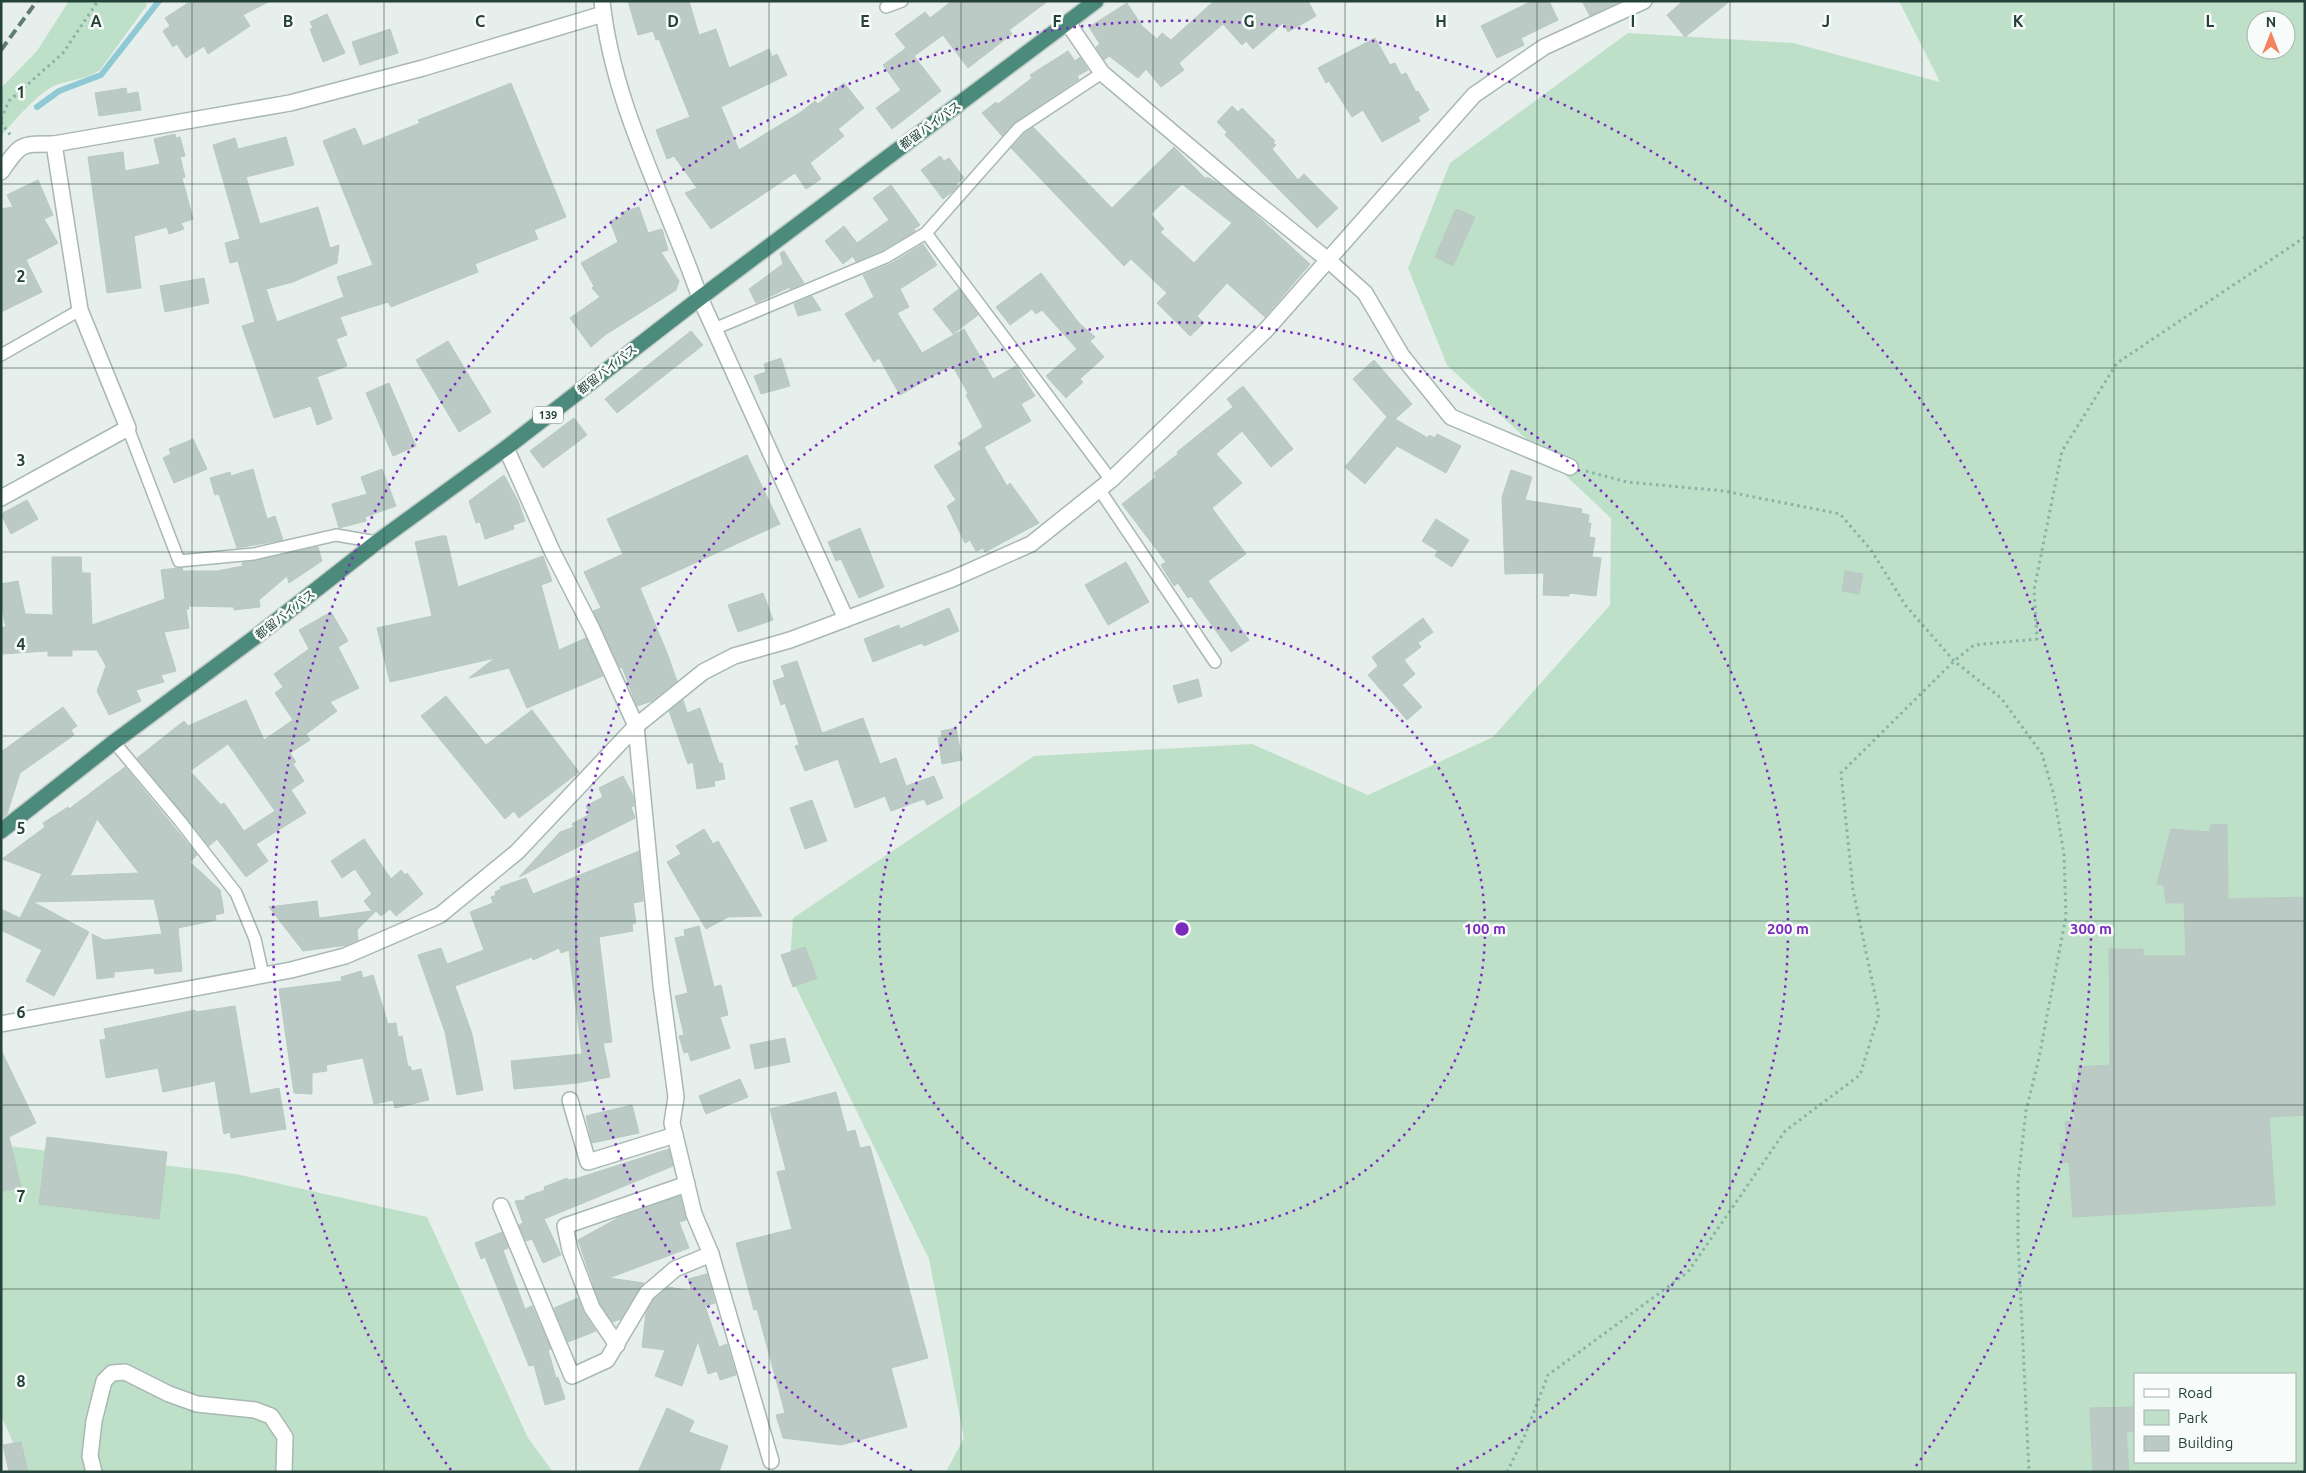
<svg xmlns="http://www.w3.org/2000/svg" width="2306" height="1473" font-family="Ubuntu,'Noto Sans JP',sans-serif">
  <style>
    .green { fill: #bfe0c8; fill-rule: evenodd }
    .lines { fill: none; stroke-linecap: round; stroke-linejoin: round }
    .stream { stroke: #8ec9d4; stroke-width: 6 }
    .building { fill: #bbcac4; stroke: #b8c9c2; fill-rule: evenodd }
    .service-casing { stroke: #a8b8b2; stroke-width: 14 }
    .pedestrian-casing { stroke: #a8b8b2; stroke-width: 18 }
    .minor-casing { stroke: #a8b8b2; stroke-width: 18 }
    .tertiary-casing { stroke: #a8b8b2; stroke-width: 18 }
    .trunk-casing { stroke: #c2cac8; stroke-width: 18 }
    .path { stroke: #86b3a5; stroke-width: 3; stroke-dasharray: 2.5 4; stroke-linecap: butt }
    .service { stroke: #fff; stroke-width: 11 }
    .pedestrian { stroke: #fff; stroke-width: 15 }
    .minor { stroke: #fff; stroke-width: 15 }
    .tertiary { stroke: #fff; stroke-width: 15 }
    .trunk { stroke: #4c8a7c; stroke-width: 15 }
    .rail { stroke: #5f7d75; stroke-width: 4; stroke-dasharray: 10 5; stroke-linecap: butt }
    .grid { fill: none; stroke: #24423a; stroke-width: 1; stroke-opacity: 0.55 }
    .ring { fill: none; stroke: #7b2cbf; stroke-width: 2.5; stroke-dasharray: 2.5 5 }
    .labels { text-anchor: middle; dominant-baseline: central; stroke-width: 5; stroke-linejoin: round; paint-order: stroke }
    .shield { fill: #f7fbf9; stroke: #637a73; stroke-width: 1 }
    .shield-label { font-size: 11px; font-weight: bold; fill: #24423a }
    .street-label { font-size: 12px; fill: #24423a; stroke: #f7fbf9 }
    .grid-label { font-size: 16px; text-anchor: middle; font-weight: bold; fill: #24423a; stroke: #f7fbf9; stroke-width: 5; stroke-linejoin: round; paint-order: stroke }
    .centre { fill: #7b2cbf; stroke: #f7fbf9; stroke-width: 2.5 }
    .ring-label { font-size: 15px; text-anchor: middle; font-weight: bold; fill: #7b2cbf; stroke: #f7fbf9; stroke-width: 5; stroke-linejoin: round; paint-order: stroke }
  </style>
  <rect width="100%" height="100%" fill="#e6efeb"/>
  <g class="green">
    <path d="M69,1H145L147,5L100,70C87,79 70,80 56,85C40,91 12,123 1,136V88L37,51Z"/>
    <path d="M1899,1H2305V1472H946L964,1438L929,1259L789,973L793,918L1034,756L1252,744L1368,795L1493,737L1610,605L1611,518L1447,365L1408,268L1450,163L1628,33L1793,43L1940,82ZM2256,20H2286V50H2256ZM2135,1374H2295V1462H2135Z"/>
    <polygon points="1,1145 236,1174 427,1217 528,1438 553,1472 26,1472 1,1415"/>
  </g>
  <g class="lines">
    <polyline class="stream" points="37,107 59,91 101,75 159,1"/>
  </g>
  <g class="building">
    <polygon points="191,1 270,1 243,15 250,26 208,54 204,46 186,58 177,44 173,47 163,31 170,26 165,18"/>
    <polygon points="628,1 689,1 699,35 716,29 729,68 769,49 772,57 777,54 787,75 721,107 739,150 801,112 815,101 818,104 844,83 864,108 838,129 844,136 810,163 821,179 806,189 795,173 711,229 685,193 697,188 674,156 667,159 656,130 690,117 659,39 656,40 653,31 638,35"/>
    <polygon points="952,1 1048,1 1009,30 1012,34 968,68 943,35 914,56 941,91 892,129 876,108 901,90 883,65 906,48 895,34 925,12 930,18"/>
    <polygon points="1214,1 1308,1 1316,16 1288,32 1283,23 1253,49 1246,41 1242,45 1223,24 1179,63 1184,70 1161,87 1146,69 1138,78 1109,56 1104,60 1096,47 1100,44 1089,27 1127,3 1142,26 1157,39 1162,33 1171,40"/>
    <polygon points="1532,1 1549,1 1558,20 1521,38 1524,45 1497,58 1481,26"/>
    <polygon points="1582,1 1621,1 1590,16"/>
    <polygon points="1683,1 1730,1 1685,37 1667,15"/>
    <polygon points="327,14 345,53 323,62 310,29 313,28 310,22"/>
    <polygon points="390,29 398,53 360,65 352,42"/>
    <polygon points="1375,38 1390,65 1395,63 1401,75 1406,73 1416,92 1418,91 1429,110 1418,117 1420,121 1382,142 1363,110 1352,117 1329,81 1326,83 1318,68"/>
    <polygon points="1068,51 1075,61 1080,57 1088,70 1077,76 1079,79 1015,122 1002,136 982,113 996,102 998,104 1032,78 1030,75"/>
    <polygon points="511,83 566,217 534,230 538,239 475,264 478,272 391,307 388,302 340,317 347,335 336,339 347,366 317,377 332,419 317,425 311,406 274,418 242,326 255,322 238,261 230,263 225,243 240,239 213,145 235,138 238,149 286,137 294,165 246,177 260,224 318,207 330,248 339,245 337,263 293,282 266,289 277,322 344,297 337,277 373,265 323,141 355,128 363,146 420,123 418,120"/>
    <polygon points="126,88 127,94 138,92 141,110 99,116 95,93"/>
    <polygon points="1232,106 1238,112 1242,108 1275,141 1273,143 1276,145 1272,149 1298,180 1304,174 1338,208 1317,228 1225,135 1227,132 1217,122"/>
    <path d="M1033,127L1112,208L1174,147L1206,179L1207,177L1219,184L1252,211L1310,264L1265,317L1227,283L1197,316L1204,323L1190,336L1157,303L1167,293L1131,259L1124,266L1011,148L1024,134ZM1182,184L1232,223L1194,263L1160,232L1164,229L1151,214Z"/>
    <polygon points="175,134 176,138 180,137 185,156 180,157 185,177 182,178 193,219 181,223 184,229 169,234 167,227 134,236 141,288 107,293 88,157 123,152 125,171 160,164 154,139"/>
    <polygon points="940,156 944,161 949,158 964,178 956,184 958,186 952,192 943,199 921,170"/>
    <polygon points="38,180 53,215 44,219 58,243 26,260 42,292 1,312 1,209 13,207 7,195"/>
    <polygon points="891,185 920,225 914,229 915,231 883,250 856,262 853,256 843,264 825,241 844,226 857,243 889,220 873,198"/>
    <polygon points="639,207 648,233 662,229 668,250 661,252 679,281 676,290 605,335 591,347 570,318 600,297 592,288 594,286 581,263 618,242 610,221 622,217 620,213"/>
    <polygon points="1456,209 1475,217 1453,266 1435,257"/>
    <polygon points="923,244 937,265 900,289 909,307 897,313 922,353 964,329 993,379 1016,366 1035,396 1021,404 1031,421 984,447 1007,486 1010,483 1039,523 985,552 983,548 976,551 970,540 965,543 947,506 956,500 934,466 962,449 958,443 983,427 966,395 968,393 952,365 900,395 879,358 874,362 845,314 874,297 863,275 890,264"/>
    <polygon points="784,251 804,283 790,289 790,287 756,303 749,289 783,264 780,253"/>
    <polygon points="1041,273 1079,323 1095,337 1090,341 1104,357 1080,379 1083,382 1066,398 1046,376 1077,349 1042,310 1036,314 1032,309 1010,325 996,307"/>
    <polygon points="204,278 209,303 165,312 160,286"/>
    <polygon points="959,289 978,315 953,334 933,309"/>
    <polygon points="812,296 821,310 798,316 794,304"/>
    <polygon points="691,331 703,345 617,413 605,399"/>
    <polygon points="448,341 491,412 459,432 416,360"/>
    <polygon points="781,358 790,386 761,394 754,376 766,372 764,364"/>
    <polygon points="1374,360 1412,404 1395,419 1428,438 1429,435 1435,438 1437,434 1461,446 1446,473 1397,446 1365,484 1345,467 1387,417 1353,379"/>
    <polygon points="389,383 416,446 393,456 366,393"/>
    <polygon points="1243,386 1293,449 1271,467 1242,431 1216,454 1242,483 1212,508 1246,554 1208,581 1249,640 1231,652 1191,596 1188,598 1178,583 1174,586 1161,565 1166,562 1122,504 1156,477 1154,473 1178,454 1177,452 1233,407 1227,399"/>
    <polygon points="574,418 587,435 543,468 530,451"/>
    <polygon points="193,439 207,469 174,483 163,458 171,454 169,449"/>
    <polygon points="747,455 780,524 640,588 667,653 677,681 652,701 637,706 622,667 620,668 593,611 601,608 584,572 623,554 607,519"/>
    <polygon points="253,469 267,519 275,516 283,540 237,548 219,494 215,495 210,478 230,472 231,476"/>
    <polygon points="382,469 396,506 365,517 366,521 339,528 332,504 367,494 361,477"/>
    <polygon points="1511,470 1532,477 1525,500 1582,509 1581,513 1589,515 1588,523 1591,523 1589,537 1595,538 1592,557 1601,558 1596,596 1569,593 1569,596 1543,595 1544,573 1505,574 1502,497"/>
    <polygon points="504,475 518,501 525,521 513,525 514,529 485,539 480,522 476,523 469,501"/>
    <polygon points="27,500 38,519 11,534 1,514"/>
    <polygon points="1436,519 1469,540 1452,567 1435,556 1438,551 1422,541"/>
    <polygon points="860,528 884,587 859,598 841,559 836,561 828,542"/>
    <polygon points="441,536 446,536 458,587 543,556 552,581 541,585 559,650 586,638 603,676 527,708 509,668 469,678 495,658 390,682 377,628 432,616 415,542"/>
    <polygon points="318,547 322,561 289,583 287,576 259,600 260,607 234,610 234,607 188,606 189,609 186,609 189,628 164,632 176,671 161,675 164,682 136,690 141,701 109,715 97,691 106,666 97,650 72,650 72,656 48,656 48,651 1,654 1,627 6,627 1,605 1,584 18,581 25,614 53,615 52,557 81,557 82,573 90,573 92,625 165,599 161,570 177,568 182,568 183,571 217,571 243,566 242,563"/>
    <polygon points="1126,562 1149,602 1108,625 1085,585"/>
    <polygon points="1845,571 1863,574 1859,594 1842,591"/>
    <polygon points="763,593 773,620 738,632 728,605"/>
    <polygon points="949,608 959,631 924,646 922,643 873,662 864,639 899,625 900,629"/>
    <path d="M331,612L348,641L338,647L359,688L330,702L337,711L306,734L310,740L290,753L296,762L293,764L304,781L291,790L306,813L256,844L268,861L246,877L217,839L209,846L137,758L184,721L188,726L246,700L264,740L293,720L275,693L283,687L274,674L309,649L299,630ZM228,744L275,811L244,831L224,803L221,805L190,771Z"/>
    <polygon points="1423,618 1433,632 1418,643 1421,647 1404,660 1415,674 1402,685 1422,707 1407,720 1368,675 1378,666 1372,657"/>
    <polygon points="797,661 822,733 863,718 880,764 896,758 906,786 934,776 943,798 927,805 924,799 891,811 885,796 855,808 838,759 805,771 795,746 799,745 797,737 785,703 781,705 773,681 785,677 781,666"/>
    <polygon points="1198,679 1202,696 1178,703 1173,686"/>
    <polygon points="446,696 486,745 532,710 579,772 519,818 514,811 505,819 421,716"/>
    <polygon points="683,700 687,713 700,708 719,763 722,763 725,779 714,781 715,786 697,789 693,762 688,764 669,711"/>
    <polygon points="63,707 77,726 71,730 74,735 20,773 7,814 1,819 1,752"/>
    <polygon points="956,728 962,760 942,764 938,738 942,737 941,731"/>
    <path d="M125,767L197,855L190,862L220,890L224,913L215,915L216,920L178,928L182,971L155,974L154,968L114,972V977L97,979L92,934L104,940L162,934L154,899L33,902L89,932L54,996L26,981L42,950L1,930V909L20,918L42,874L2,859L45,827L43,823L68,807L69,809ZM97,819L139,873L70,876Z"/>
    <polygon points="623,776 633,795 634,806 631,807 635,818 519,877 560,832 574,827 572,824 590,814 586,806 603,797 599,788"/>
    <polygon points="812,800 827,841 805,849 790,808"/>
    <polygon points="2227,824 2228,899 2305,897 2305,1115 2269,1117 2275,1205 2073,1217 2069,1162 2062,1163 2060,1143 2067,1143 2065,1122 2075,1121 2072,1083 2079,1083 2078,1067 2110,1065 2109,949 2143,949 2143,956 2186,956 2184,903 2166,903 2164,885 2157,884 2171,829 2210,832 2210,825"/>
    <polygon points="704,829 713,844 718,841 762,916 728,917 706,929 667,862 681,854 676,846"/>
    <polygon points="364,839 391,879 401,870 405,875 407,873 423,894 396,916 390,909 381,916 376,911 357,930 358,940 347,945 303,951 269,907 317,901 319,918 372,911 364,901 372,894 355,869 342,878 331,861"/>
    <polygon points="639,851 643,901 633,903 636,923 632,924 633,931 599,937 612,1042 603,1043 610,1077 577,1083 514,1089 511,1061 582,1054 569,950 561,953 559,948 533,960 532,957 455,986 472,1034 483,1090 457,1095 445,1032 418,955 441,948 447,964 484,950 470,912 493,903 491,897 496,895 495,892 501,889 500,887 526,878 533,894"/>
    <polygon points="699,926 714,987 721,985 728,1015 720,1017 730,1048 691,1061 688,1052 684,1053 679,1036 684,1035 675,996 688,993 675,938 685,936 684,930"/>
    <polygon points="805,947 817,978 793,987 781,955"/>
    <polygon points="361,971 363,978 373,975 388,1024 396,1023 398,1037 402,1036 408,1067 410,1066 412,1071 421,1069 429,1100 395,1108 393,1100 374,1104 363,1058 326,1065 327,1071 312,1073 312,1094 294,1093 279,989 342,981 341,977"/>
    <polygon points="235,1006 250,1094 279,1088 286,1129 231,1138 230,1132 224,1134 215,1081 163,1092 158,1068 106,1078 100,1040 106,1039 104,1029 195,1010 196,1012"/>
    <polygon points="785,1038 790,1062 755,1069 750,1045"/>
    <polygon points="1,1050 36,1123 9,1137 21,1187 1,1192"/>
    <polygon points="740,1079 748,1097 706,1114 699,1096"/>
    <polygon points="836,1092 847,1132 855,1130 860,1148 870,1146 928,1358 891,1368 907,1427 841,1445 783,1438 776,1415 785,1413 757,1309 754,1310 736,1243 792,1229 777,1172 786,1170 770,1109"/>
    <polygon points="632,1105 639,1133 592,1143 586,1116"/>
    <polygon points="47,1137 167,1152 159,1219 39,1204"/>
    <polygon points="669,1149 673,1166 544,1219 561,1255 543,1263 532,1239 526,1241 519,1225 523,1223 515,1201 525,1200 525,1197 545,1190 544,1187 567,1178 568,1180 575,1179"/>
    <polygon points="680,1196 686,1220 679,1222 689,1248 609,1278 644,1283 621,1319 613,1322 600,1304 578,1240 618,1218"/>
    <polygon points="502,1232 508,1248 503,1250 525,1309 532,1306 551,1349 548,1350 556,1378 558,1377 565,1399 545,1405 534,1365 529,1366 485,1257 481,1259 475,1243"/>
    <polygon points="707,1274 715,1303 705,1306 719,1347 727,1344 736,1375 720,1380 717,1371 708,1374 698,1341 682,1386 655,1376 665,1350 642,1347 646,1313 654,1299 668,1287 692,1291 688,1279"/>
    <polygon points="578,1298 584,1313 596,1331 568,1342 554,1308"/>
    <polygon points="2135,1407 2135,1431 2126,1431 2129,1472 2093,1472 2090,1408"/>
    <polygon points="667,1408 694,1421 689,1432 728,1446 719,1472 638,1472"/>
    <polygon points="21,1442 28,1472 9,1472 3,1445"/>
  </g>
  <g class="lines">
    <defs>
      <g id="service">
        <polyline points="886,7 902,1"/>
        <polyline points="926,233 1111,480"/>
        <polyline points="714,329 886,257 926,233 1019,128 1102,73"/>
        <polyline points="1,355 80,310"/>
        <polyline points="128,428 179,561 254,554 336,535 377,542"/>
        <polyline points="1099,489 1215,662"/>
        <polyline points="114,742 180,821 236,893 255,939 263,975"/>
      </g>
      <polyline id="pedestrian" points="94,1472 90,1456 94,1421 104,1381 112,1373 125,1372 169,1394 197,1404 255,1410 271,1416 285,1437 284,1472"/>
      <g id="minor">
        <polyline points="1068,23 1102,73 1242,191 1328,260 1365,293 1402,356 1451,417 1570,467"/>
        <path d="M1,172C21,143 20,144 54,144L290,103L423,68L603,14"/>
        <polyline points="700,298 846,619"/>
        <polyline points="506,448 552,551 592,629 636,726 661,985 676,1097 672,1123 694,1214 711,1254 771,1461"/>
        <polyline points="1,498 128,428 80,310 54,144"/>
        <polyline points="1,1024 291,970 345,956 440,915 517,852 636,726 703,672 734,656 790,640 846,619 952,579 1031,544 1111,480 1266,330 1474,95 1544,47 1644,1"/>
        <polyline points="570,1100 588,1162 675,1135"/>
        <polyline points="501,1206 572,1376 607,1360 647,1293 675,1269 711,1254"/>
        <polyline points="617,1345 592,1308 570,1250 565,1226 687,1184"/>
      </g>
      <path id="tertiary" d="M602,1C613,107 666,199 700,298"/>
      <polyline id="trunk" points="1,831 114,742 258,635 377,542 506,448 700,298 1096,1"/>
    </defs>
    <use href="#service" class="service-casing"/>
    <use href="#pedestrian" class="pedestrian-casing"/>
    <use href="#minor" class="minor-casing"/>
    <use href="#tertiary" class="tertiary-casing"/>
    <use href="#trunk" class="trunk-casing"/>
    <g class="path">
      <polyline points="1,119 9,101 63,53 98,1"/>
      <polyline points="1,122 11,136"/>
      <polyline points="1586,471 1627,482 1724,491 1840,514 1871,550 1906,606 1954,661 2001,698 2042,754 2054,795 2064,854 2066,916 2039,1058 2026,1111 2018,1180 2018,1240 2029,1472"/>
      <polyline points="1507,1472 1525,1435 1548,1375 1688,1272 1785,1131 1860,1075 1879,1014 1853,890 1841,773 1954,661 1974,645 2037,639 2034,590 2062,451 2117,363 2305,237"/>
    </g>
    <use href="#service" class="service"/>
    <use href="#pedestrian" class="pedestrian"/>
    <use href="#minor" class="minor"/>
    <use href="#tertiary" class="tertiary"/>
    <use href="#trunk" class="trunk"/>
    <polyline class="rail" points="1,50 37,1"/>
  </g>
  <path class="grid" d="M192,1V1472M384,1V1472M576,1V1472M769,1V1472M961,1V1472M1153,1V1472M1345,1V1472M1537,1V1472M1730,1V1472M1922,1V1472M2114,1V1472M1,184H2305M1,368H2305M1,552H2305M1,736H2305M1,921H2305M1,1105H2305M1,1289H2305"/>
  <g class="ring">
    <circle cx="1182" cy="929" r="303"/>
    <path d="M912 1471A606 606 0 1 1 1452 1471"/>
    <path d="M451 1470A909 909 0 1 1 1913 1470"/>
  </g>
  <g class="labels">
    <rect class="shield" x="533" y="406.5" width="30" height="17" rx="4"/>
    <g class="shield-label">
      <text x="548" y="415">139</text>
    </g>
    <g class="street-label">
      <text transform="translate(930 125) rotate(-36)">都留バイパス</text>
      <text transform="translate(607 369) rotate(-38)">都留バイパス</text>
      <text transform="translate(285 614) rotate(-38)">都留バイパス</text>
    </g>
  </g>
  <g class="grid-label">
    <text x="96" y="27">A</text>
    <text x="288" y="27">B</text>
    <text x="480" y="27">C</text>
    <text x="673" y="27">D</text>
    <text x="865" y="27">E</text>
    <text x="1057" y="27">F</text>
    <text x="1249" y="27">G</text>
    <text x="1441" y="27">H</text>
    <text x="1633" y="27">I</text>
    <text x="1826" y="27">J</text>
    <text x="2018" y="27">K</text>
    <text x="2210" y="27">L</text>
    <text x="21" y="98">1</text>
    <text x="21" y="282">2</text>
    <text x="21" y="466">3</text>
    <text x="21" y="650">4</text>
    <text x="21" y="834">5</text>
    <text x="21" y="1018">6</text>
    <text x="21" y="1202">7</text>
    <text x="21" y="1387">8</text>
  </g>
  <circle cx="1182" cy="929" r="8" class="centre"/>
  <g class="ring-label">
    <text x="1485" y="934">100 m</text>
    <text x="1788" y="934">200 m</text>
    <text x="2091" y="934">300 m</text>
  </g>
  <rect width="2306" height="1473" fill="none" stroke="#24423a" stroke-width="5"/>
  <rect x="2134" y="1373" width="162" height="90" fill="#f7fbf9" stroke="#a3b1ad"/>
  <rect x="2144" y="1389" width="25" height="8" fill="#ffffff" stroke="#a3b1ad"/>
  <text x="2178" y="1398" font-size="15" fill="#24423a">Road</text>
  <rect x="2144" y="1410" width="25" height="15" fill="#bfe0c8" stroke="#a3b1ad"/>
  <text x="2178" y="1423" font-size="15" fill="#24423a">Park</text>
  <rect x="2144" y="1436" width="25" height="15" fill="#bbcac4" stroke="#a3b1ad"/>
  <text x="2178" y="1448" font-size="15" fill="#24423a">Building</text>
  <g transform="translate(2271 35)"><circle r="24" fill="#f7fbf9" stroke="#a3b1ad"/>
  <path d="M0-4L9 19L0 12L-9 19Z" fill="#f4845f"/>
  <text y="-8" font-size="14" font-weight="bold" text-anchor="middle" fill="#24423a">N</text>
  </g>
</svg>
